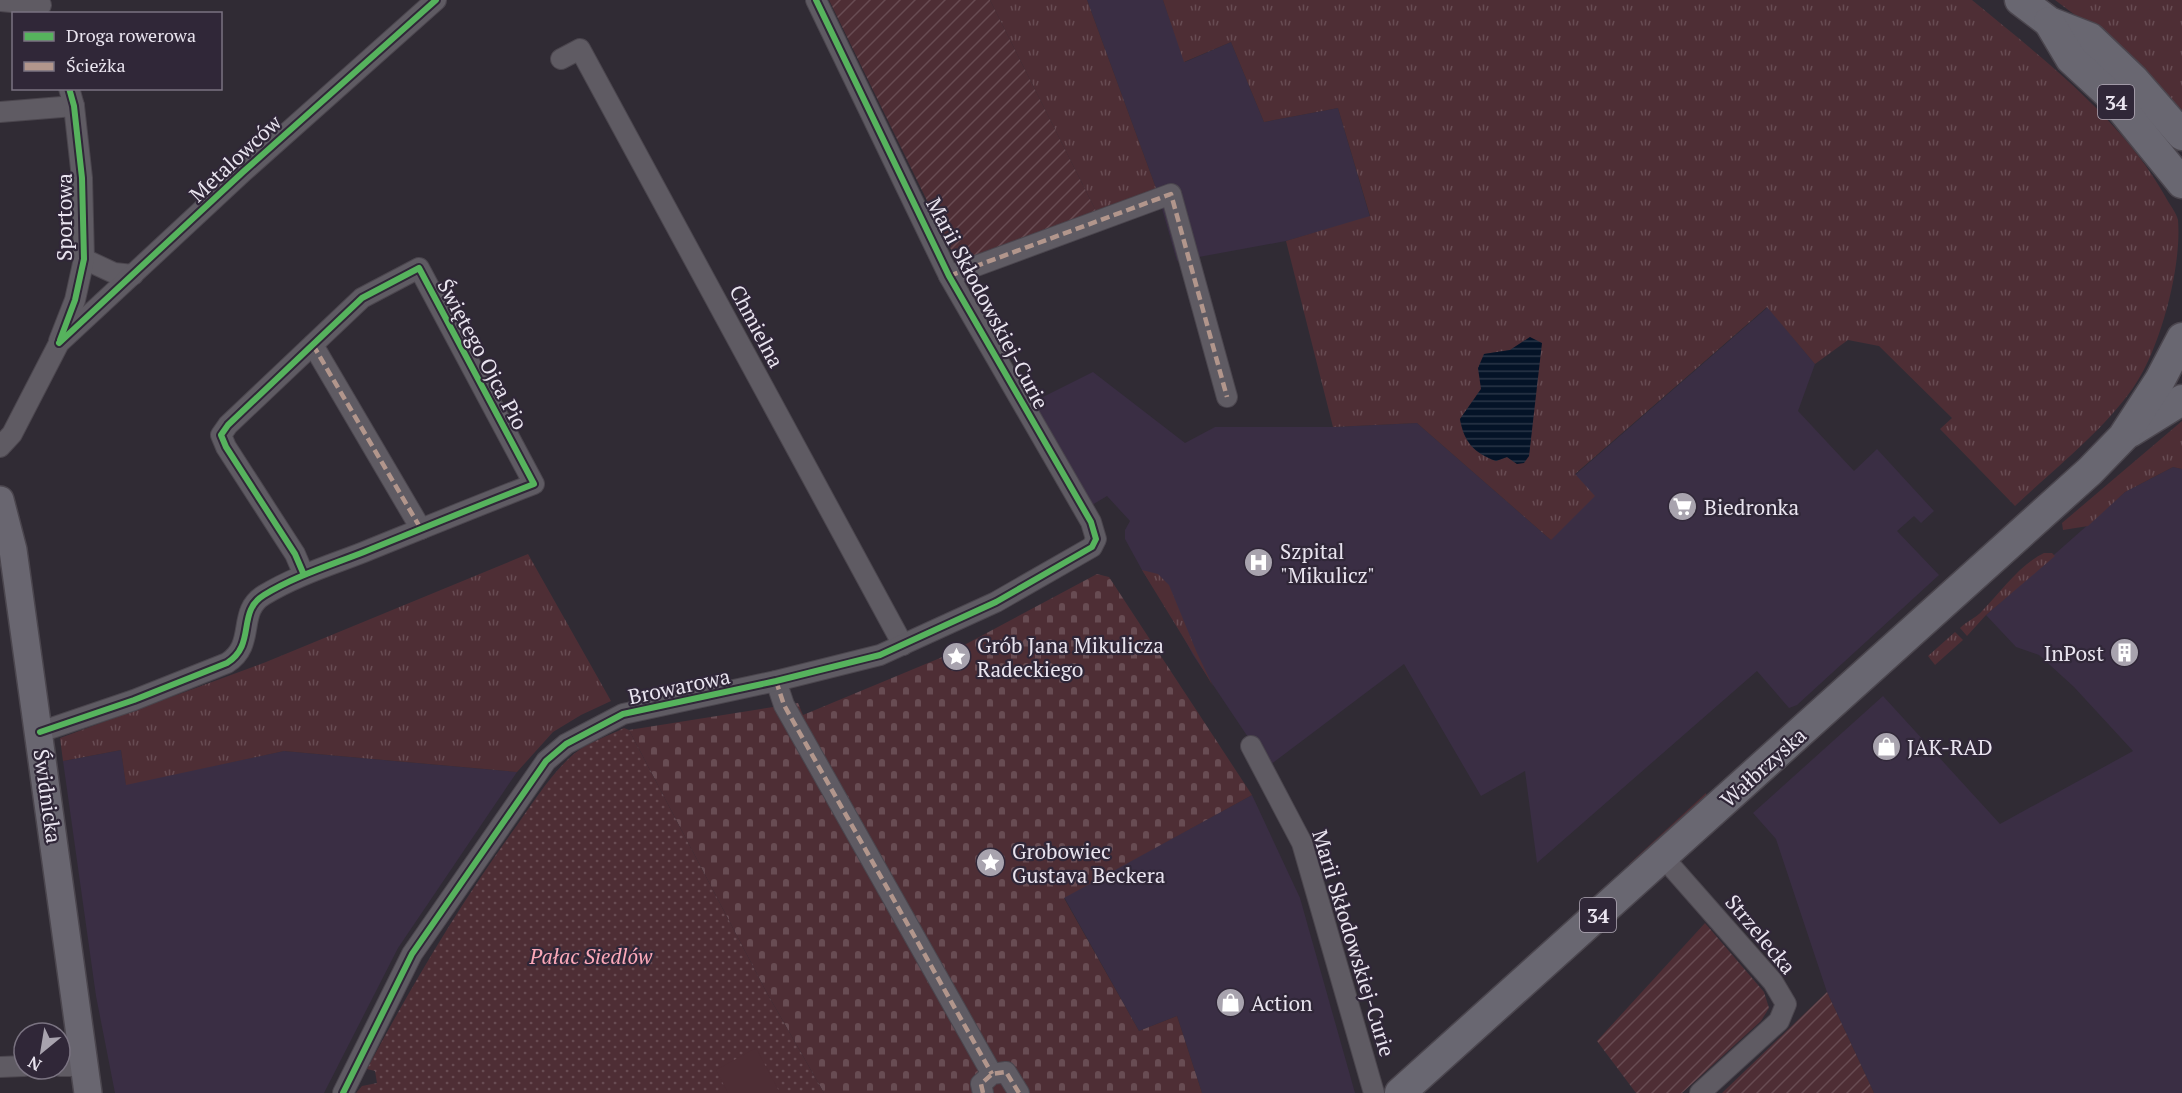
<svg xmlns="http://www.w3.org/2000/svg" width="2182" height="1093" font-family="'PT Serif',serif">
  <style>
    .built { fill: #3a2e44 }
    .grass { fill: url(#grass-tufts); fill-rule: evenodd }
    .cemetery { fill: url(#cemetery-stones) }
    .park { fill: url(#park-dots) }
    .garden { fill: url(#garden-furrows) }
    .pitch { fill: #4e2e35 }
    .water { fill: url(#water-rules) }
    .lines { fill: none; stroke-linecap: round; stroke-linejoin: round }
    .street-casing { stroke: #4b464e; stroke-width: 22 }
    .secondary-casing { stroke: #4b464e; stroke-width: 30 }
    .primary-casing { stroke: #4b464e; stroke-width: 33 }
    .street { stroke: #5f5b63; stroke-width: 20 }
    .secondary { stroke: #696670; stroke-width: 27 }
    .primary { stroke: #696771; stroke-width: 30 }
    .quiet { stroke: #b2968c; stroke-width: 4.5; stroke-dasharray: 9 4.5; stroke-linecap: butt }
    .cycleway-casing { stroke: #302738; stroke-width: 10 }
    .cycleway { stroke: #56b35d; stroke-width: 6 }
    .labels { text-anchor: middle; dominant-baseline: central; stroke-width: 4.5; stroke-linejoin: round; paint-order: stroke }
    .shield { fill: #302738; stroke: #b2abb8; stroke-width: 1.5 }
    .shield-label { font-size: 20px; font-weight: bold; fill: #e9e4ef }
    .street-label { font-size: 21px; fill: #e9e4ef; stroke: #302738 }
    .poi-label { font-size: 21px; fill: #e9e4ef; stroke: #302738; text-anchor: start }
    .park-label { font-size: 21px; font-style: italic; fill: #fca9b9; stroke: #302738 }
  </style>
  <defs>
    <pattern id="grass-tufts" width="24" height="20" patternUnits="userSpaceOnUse" patternTransform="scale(1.5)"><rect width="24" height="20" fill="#4e2e35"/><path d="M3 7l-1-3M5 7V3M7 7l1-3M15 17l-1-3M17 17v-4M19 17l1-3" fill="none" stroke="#684c53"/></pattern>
    <pattern id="cemetery-stones" width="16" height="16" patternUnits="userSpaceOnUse" patternTransform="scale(1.5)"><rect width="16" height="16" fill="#4e2e35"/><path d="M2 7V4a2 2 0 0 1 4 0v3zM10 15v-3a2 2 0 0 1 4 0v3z" fill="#684c53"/></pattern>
    <pattern id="park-dots" width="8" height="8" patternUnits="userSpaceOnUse" patternTransform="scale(1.5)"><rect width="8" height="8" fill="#4e2e35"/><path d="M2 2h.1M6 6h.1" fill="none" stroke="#684c53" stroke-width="1.8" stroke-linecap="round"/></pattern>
    <pattern id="garden-furrows" width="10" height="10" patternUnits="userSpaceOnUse" patternTransform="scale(1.5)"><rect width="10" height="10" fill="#4e2e35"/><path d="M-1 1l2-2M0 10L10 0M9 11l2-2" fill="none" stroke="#684c53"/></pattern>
    <pattern id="water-rules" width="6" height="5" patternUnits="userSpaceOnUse" patternTransform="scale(1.5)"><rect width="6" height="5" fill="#041327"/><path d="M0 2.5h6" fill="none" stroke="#293547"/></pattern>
  </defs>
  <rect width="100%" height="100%" fill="#302b34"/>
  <g class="built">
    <polygon points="1087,0 1163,0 1185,62 1231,42 1264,122 1338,108 1370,217 1286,241 1177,261 1157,191"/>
    <polygon points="1768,307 1815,364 1798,411 1854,471 1877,449 1934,511 1921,523 1914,516 1897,531 1939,575 1797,705 1789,708 1757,671 1537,863 1525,771 1481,796 1404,664 1270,765 1266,764 1193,655 1175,621 1142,570 1125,539 1125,530 1130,521 1107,496 1092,505 1033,402 1093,372 1185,443 1215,427 1333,427 1417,423 1551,540 1575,475"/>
    <polygon points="2173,467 2182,469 2182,1093 1874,1093 1827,992 1776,839 1753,813 1883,696 2000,824 2133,751 2074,687 2039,655 2016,647 1986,615 2125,492"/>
    <polygon points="121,750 126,784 284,751 517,772 398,948 324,1093 115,1093 96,996 63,761"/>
    <polygon points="1252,795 1300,898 1355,1093 1202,1093 1177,1016 1139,1031 1064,897"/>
  </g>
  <g class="grass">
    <polygon points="990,0 1087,0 1157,191 1097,213"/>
    <path d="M1163,0H1972C2039,55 2123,120 2165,196C2169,204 2176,212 2178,220C2182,267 2160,350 2133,388C2101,433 2055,468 2015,506L1940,429L1952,418L1879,346L1848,340L1815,364L1767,307L1575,474L1595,496L1551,540L1417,423L1333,427L1286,241L1370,216L1338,108L1264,122L1231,42L1184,62ZM1530,337L1533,416L1529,456L1517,464L1507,457L1496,461C1474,453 1464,442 1460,419L1481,389L1484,354L1510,350Z"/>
    <polygon points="2055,0 2182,0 2182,121 2087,24"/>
    <polygon points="2182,421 2182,469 2173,467 2125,492 2088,526 2063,530 2062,523"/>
    <path d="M2044,553H2052L2055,556L1986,615L1967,636L1960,628C1967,621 1977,617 1982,611C2001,592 2019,565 2044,553Z"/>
    <polygon points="528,554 611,701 581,715 553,732 517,772 284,751 126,785 121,750 63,761 60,738 266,662"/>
    <polygon points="1142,570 1158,574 1169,585 1197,653 1213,686"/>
    <polygon points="1955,632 1963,640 1935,665 1928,656"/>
    <polygon points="1706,793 1707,802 1637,864 1629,864"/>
  </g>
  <polygon class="cemetery" points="1097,574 1109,577 1252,795 1064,898 1139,1031 1177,1016 1202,1093 824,1093 767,993 629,730 798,703 803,715 940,658"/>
  <path class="park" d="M624,728L629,730L767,993L824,1093H356L362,1086L377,1083L375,1071L367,1069C412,985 459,905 515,828C533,803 551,773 575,753C589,742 608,736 624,728Z"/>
  <g class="garden">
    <polygon points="829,0 990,0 1097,213 958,264"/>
    <polygon points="1705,923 1764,992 1769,1008 1761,1021 1682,1093 1636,1093 1597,1041"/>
    <polygon points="1827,992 1874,1093 1722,1093"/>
  </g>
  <polygon class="pitch" points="756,1048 780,1093 728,1093 716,1070"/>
  <path class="water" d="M1530,337L1542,343L1529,456L1524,463L1517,464L1507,457L1496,461C1474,453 1464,442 1460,419L1481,389L1478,368L1484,354L1510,350Z"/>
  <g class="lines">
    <defs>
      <g id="street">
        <polyline points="0,1 41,5"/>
        <polyline points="561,59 580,49 903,645"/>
        <polyline points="0,112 74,106"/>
        <polyline points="84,259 114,273 133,275"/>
        <polyline points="949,276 1171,194 1227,397"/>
        <polyline points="59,341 75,300 84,259 82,178 74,106 69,88"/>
        <polyline points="313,345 421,529"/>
        <polyline points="0,447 12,434 59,343 243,172 436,0"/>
        <polyline points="776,681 784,705 992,1074"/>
        <path d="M40,732L134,700L227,663C257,644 236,612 264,595C295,576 331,565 364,552C421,529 477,506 534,484L419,268L362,298L228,425L221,435L226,447L295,554L304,575"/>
        <polyline points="1251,746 1302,843 1374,1093"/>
        <polyline points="1663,857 1773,982 1786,1004 1779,1021 1700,1093"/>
        <polyline points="60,1066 84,1066"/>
        <polyline points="0,1067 24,1066"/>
        <polyline points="343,1093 412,954 546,761 566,744 623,714 776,681 880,655 996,602 1092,547 1096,539 1091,522 949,276 816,0"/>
        <polyline points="983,1093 981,1084 992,1074 1006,1072 1019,1093"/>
      </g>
      <polyline id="secondary" points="0,500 13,550 88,1093"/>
      <g id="primary">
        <polyline points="2020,0 2049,22 2090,38 2134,80 2182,135"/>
        <polyline points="2049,22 2071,59 2112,97 2182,183"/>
        <polyline points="2130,432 2182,400"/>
        <polyline points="1400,1093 2090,471 2123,437 2160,380 2182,338"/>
      </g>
    </defs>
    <use href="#street" class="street-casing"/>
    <use href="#secondary" class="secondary-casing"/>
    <use href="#primary" class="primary-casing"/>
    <use href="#street" class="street"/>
    <use href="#secondary" class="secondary"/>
    <use href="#primary" class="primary"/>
    <g class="quiet">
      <polyline points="949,276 1171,194 1227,397"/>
      <polyline points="313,345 421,529"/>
      <polyline points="776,681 784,705 992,1074"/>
      <polyline points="983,1093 981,1084 992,1074 1006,1072 1019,1093"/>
    </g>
    <defs>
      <g id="cycleway">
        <polyline points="60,340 75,300 84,259 82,178 74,106 69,88"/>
        <polyline points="59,343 243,172 436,0"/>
        <path d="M40,732L134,700L227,663C257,644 236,612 264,595C295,576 331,565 364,552C421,529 477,506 534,484L419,268L362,298L228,425L221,435L226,447L295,554L304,575"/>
        <polyline points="343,1093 412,954 546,761 566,744 623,714 776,681 880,655 996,602 1092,547 1096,539 1091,522 949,276 816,0"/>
      </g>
    </defs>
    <use href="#cycleway" class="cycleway-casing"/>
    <use href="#cycleway" class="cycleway"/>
  </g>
  <defs>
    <symbol id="supermarket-disc" viewBox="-11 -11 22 22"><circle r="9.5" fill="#a8a3ae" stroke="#302738"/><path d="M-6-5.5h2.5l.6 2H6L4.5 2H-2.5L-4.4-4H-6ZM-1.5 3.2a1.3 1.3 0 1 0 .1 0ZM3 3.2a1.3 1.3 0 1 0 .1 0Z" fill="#fff"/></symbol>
    <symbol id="hospital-disc" viewBox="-11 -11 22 22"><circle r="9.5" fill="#a8a3ae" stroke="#302738"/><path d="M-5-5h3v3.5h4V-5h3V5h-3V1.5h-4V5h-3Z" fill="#fff"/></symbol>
    <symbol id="building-disc" viewBox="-11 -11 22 22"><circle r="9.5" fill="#a8a3ae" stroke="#302738"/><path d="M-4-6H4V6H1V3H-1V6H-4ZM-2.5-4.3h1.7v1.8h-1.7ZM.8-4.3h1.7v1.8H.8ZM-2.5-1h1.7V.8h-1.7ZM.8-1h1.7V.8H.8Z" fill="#fff"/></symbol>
    <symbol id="sight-disc" viewBox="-11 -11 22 22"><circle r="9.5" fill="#a8a3ae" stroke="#302738"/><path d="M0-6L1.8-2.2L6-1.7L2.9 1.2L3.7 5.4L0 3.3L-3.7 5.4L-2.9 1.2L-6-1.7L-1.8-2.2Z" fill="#fff"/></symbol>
    <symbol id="shop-disc" viewBox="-11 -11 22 22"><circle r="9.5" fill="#a8a3ae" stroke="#302738"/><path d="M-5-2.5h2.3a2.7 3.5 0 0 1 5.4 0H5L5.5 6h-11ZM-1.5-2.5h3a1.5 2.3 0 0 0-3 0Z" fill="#fff"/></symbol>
  </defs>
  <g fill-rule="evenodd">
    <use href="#supermarket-disc" x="1666" y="490" width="33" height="33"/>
    <use href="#hospital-disc" x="1242" y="546" width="33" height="33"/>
    <use href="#building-disc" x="2108" y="636" width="33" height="33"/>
    <use href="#sight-disc" x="940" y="640" width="33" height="33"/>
    <use href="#shop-disc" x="1870" y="730" width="33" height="33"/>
    <use href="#sight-disc" x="974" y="846" width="33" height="33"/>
    <use href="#shop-disc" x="1214" y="986" width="33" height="33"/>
  </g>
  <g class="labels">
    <g class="shield">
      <rect x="2098" y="85" width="36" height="34" rx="4.5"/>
      <rect x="1580" y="898" width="36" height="34" rx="4.5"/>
    </g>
    <g class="shield-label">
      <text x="2116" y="102">34</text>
      <text x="1598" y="915">34</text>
    </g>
    <g class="street-label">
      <text transform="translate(235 158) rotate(-43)">Metalowców</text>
      <text transform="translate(64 217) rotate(-90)">Sportowa</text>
      <text transform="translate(988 303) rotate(62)">Marii Skłodowskiej-Curie</text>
      <text transform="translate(757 326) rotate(62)">Chmielna</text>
      <text transform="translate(483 354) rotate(62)">Świętego Ojca Pio</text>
      <text transform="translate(679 686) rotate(-12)">Browarowa</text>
      <text transform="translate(1763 767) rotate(-42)">Wałbrzyska</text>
      <text transform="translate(48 796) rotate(82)">Świdnicka</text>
      <text transform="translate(1761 934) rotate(50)">Strzelecka</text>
      <text transform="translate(1354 943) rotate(73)">Marii Skłodowskiej-Curie</text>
    </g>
    <g class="poi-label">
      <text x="1704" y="507">Biedronka</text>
      <text x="1280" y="551">Szpital<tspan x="1280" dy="24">"Mikulicz"</tspan></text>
      <text x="977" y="645">Grób Jana Mikulicza<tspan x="977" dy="24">Radeckiego</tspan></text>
      <text x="2104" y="653" text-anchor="end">InPost</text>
      <text x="1907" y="747">JAK-RAD</text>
      <text x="1012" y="851">Grobowiec<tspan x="1012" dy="24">Gustava Beckera</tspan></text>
      <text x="1251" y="1003">Action</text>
    </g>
    <g class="park-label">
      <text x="591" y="956">Pałac Siedlów</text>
    </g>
  </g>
  <rect x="12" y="12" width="210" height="78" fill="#302738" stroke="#7a7381" stroke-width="1.5"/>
  <rect x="24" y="32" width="30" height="9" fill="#56b35d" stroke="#7a7381" stroke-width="1.5"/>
  <text x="66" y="42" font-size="18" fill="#e9e4ef">Droga rowerowa</text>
  <rect x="24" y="62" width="30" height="9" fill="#b2968c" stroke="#7a7381" stroke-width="1.5"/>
  <text x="66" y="72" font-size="18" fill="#e9e4ef">Ścieżka</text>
  <g transform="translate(42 1051) rotate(210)"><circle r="28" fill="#302738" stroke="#7a7381" stroke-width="1.5"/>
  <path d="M0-4.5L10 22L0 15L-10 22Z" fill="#a8a3ae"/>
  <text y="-9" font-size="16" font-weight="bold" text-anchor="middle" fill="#e9e4ef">N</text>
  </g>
</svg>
